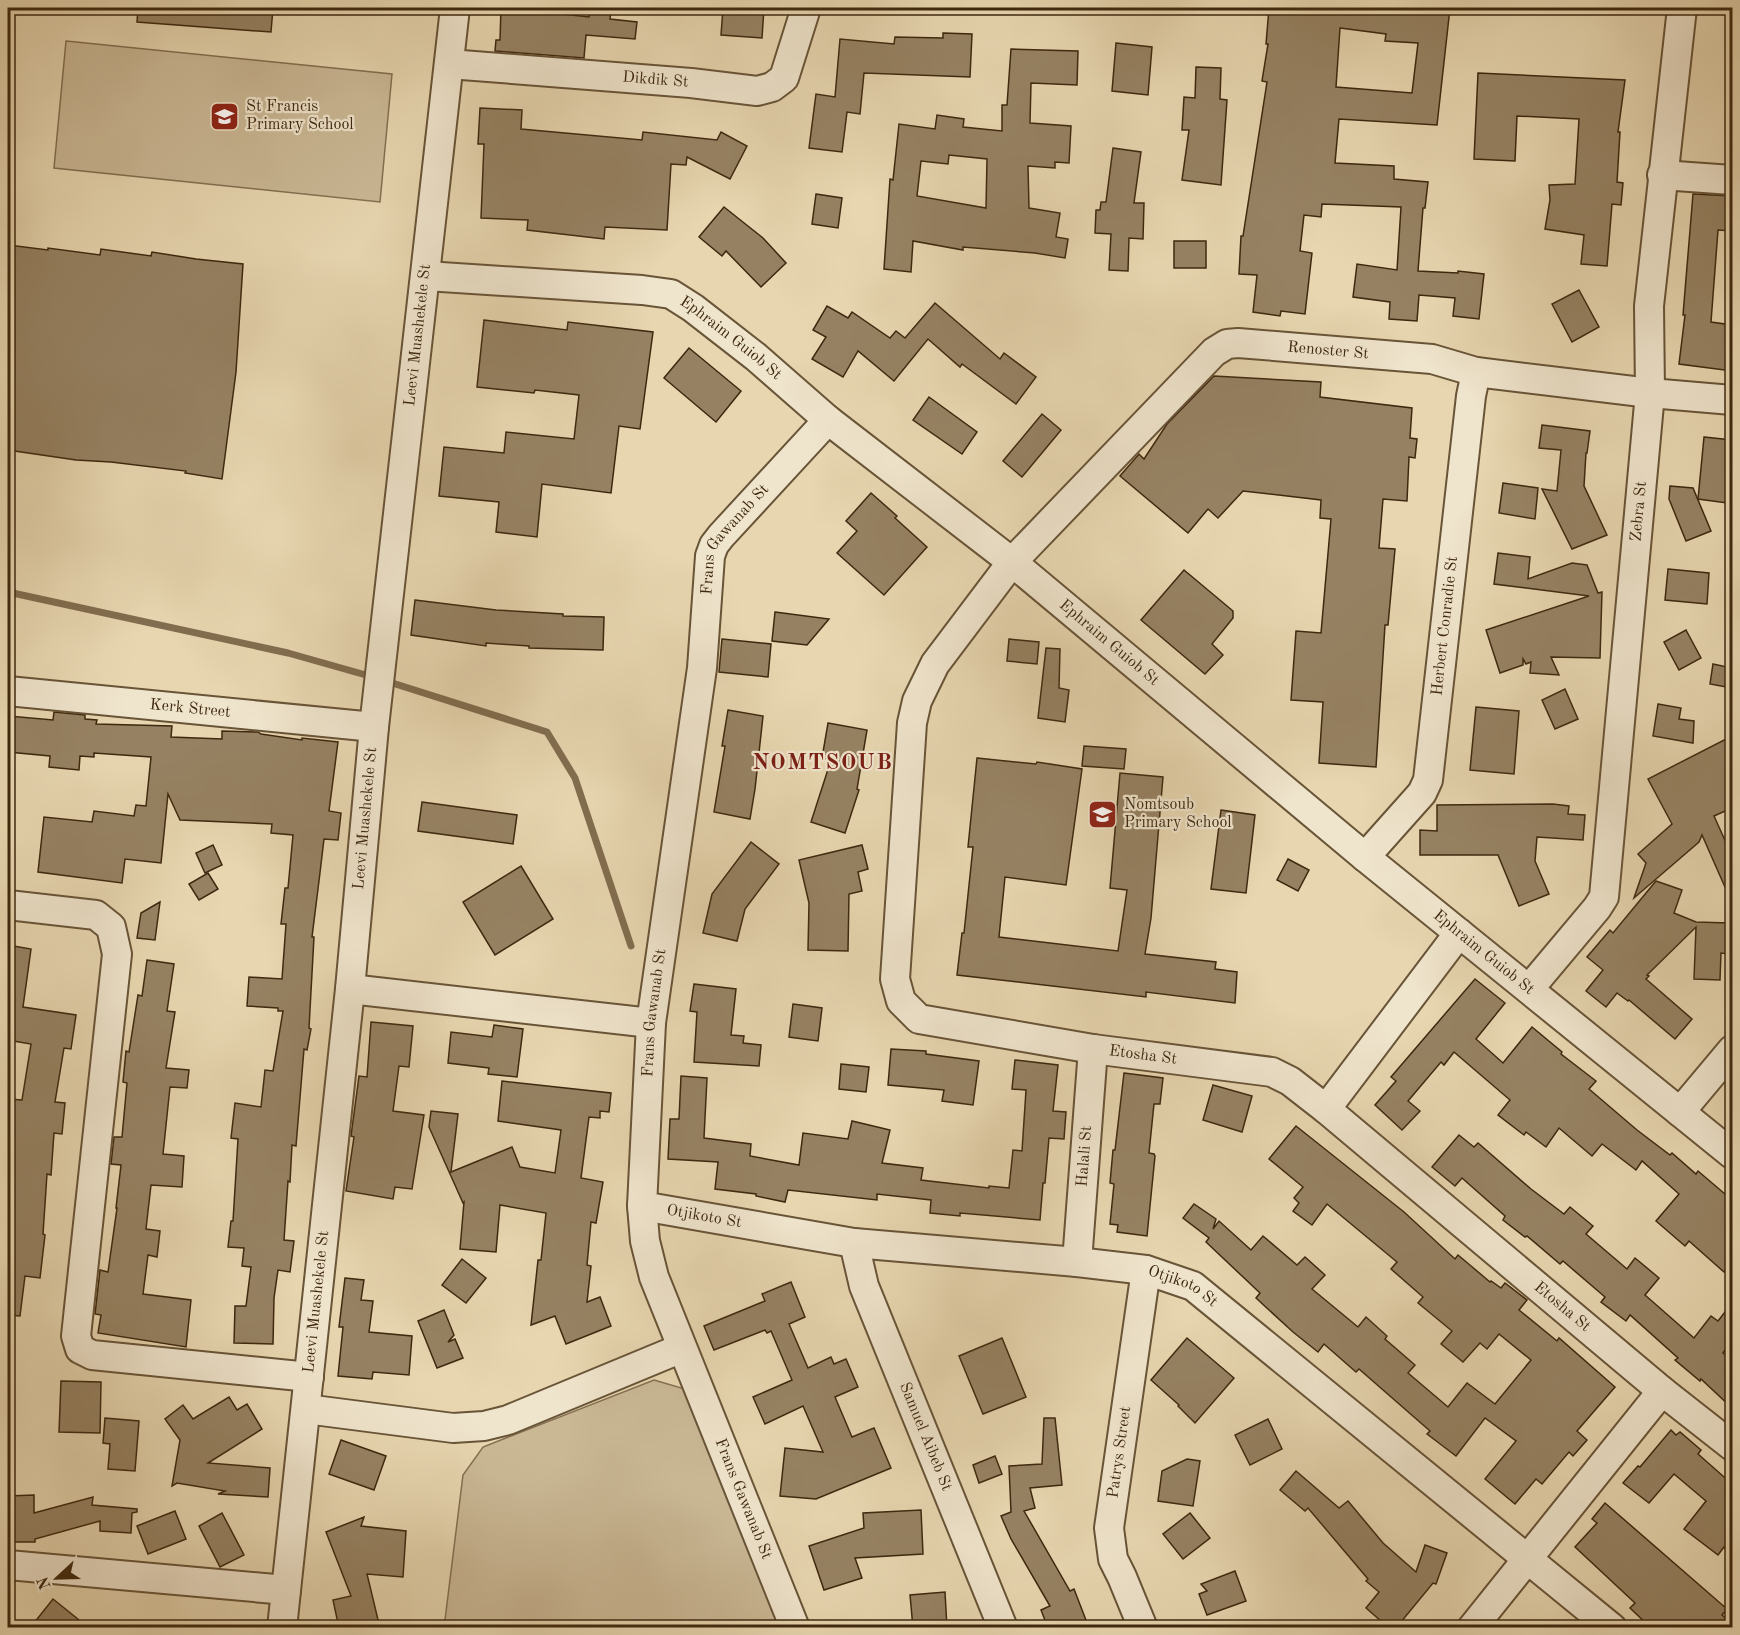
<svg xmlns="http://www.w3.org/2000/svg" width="1740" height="1635" font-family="'Old Standard TT',serif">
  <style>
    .green { fill: #cab895; stroke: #847052; stroke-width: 1.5 }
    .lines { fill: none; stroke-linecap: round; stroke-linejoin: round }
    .stream { stroke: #816d4f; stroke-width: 7 }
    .building { fill: #968263; stroke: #3e280f; stroke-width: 1.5; fill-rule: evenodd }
    .street-casing { stroke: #685437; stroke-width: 32 }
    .street { stroke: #efe4cc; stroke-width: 28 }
    .labels { text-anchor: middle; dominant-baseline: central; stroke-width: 4.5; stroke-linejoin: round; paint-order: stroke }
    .street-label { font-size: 16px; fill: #3e280f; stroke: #efe4cc }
    .poi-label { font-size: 16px; fill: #3e280f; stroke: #efe4cc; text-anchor: start }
    .district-label { font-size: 22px; font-weight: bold; letter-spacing: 1.5px; fill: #7a1f14; stroke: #efe4cc }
  </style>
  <rect width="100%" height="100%" fill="#e7d6b0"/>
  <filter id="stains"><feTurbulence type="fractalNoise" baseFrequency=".00333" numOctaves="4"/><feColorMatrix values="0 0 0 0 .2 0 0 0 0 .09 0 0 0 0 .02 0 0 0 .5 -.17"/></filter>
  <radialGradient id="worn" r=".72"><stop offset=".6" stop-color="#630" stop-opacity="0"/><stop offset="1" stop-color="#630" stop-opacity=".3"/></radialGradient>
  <g class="green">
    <polygon points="66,41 392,74 380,202 54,168"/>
    <polygon points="654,1380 685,1389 780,1627 444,1628 463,1475 483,1447"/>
  </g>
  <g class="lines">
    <g class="stream">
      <polyline points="8,592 288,653 373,677"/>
      <polyline points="386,681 547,732 575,778 631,946"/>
    </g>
  </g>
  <g class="building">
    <polygon points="138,8 273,8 271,32 137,22"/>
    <polygon points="501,8 535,8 535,11 589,17 590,8 611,8 610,19 637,22 635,39 586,35 584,58 495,51 496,40 500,40"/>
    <polygon points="723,8 764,8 762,38 721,35"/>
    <path d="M1269,8H1382L1424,11V8H1450L1437,125L1339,119L1335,163L1394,166V179L1428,182L1425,208H1423L1418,271L1458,273V271L1484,274L1479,319L1453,316L1455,298L1419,295L1417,321L1389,319L1390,302L1353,297L1357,264L1397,270L1401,207L1322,204L1321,217L1304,215L1300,251L1312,253L1305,314L1281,311L1280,316L1253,312L1257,275L1239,274L1241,236H1243L1267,82L1262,81L1268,44H1266ZM1340,28L1386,34L1385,41L1418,43L1412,93L1336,87Z"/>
    <polygon points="943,33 972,34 970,77 864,73 860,114 847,112 842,152 809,148 816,94 835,97 840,39 894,44 895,37 943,38"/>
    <polygon points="1116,43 1152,47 1148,95 1112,91"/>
    <path d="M1011,49L1078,51L1077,85L1031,83L1030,123L1071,126L1069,163L1055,162V168L1028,166L1029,208L1060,213L1056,237L1068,239L1065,258L1035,253L963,247V250L913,241L911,272L884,269L890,179L893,180L899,124L935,129L937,115L964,119L963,127L1002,131V105H1007ZM949,155L987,159L986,208L917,196L921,161L948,164Z"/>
    <polygon points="1196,67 1221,68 1220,99 1227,100 1221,185 1182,180 1189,130 1182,130 1184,97 1195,98"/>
    <polygon points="1478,73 1625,80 1618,132 1620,132 1617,182 1623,183 1621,205 1612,204 1607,266 1581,264 1584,235 1545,229 1550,200 1549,185 1575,184 1579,119 1517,116 1515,161 1474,159"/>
    <polygon points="480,108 522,110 521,129 642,140 643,132 717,140 721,132 747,146 730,179 687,157 686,165 671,164 667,230 605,227 604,239 527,230 528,220 481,218 484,144 478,144"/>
    <polygon points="1113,148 1141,152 1134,203 1144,203 1143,239 1129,238 1128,271 1109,270 1111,234 1095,233 1096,210 1100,210 1101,202 1106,202"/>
    <polygon points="816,194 842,198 838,228 812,224"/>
    <polygon points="1693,194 1732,196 1732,231 1718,230 1711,322 1732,325 1732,371 1679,364 1685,315 1683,315"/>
    <polygon points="724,207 763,238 786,263 761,287 726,251 722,256 699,237"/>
    <rect x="1174" y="241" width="32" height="27"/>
    <polygon points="8,245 48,250 48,248 100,255 101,249 151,256 152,252 196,259 243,264 236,372 222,479 185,473 186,471 111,462 76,460 8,450"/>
    <polygon points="1579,290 1599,327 1572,342 1552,304"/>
    <polygon points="935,303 1000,359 1004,353 1036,377 1016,404 962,364 960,367 928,339 894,381 858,351 843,377 812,359 826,337 813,330 827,306 848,318 852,312 890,338 896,331 905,338"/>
    <polygon points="484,320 567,330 568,322 653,332 640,429 619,426 611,493 542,484 537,537 496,532 499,502 439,496 444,447 504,453 506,432 574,439 579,395 535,390 534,393 477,387"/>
    <polygon points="689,348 741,391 716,422 664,378"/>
    <polygon points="1214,376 1321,382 1320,397 1412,408 1410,438 1417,439 1415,458 1409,457 1407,501 1383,499 1379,548 1395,549 1388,625 1385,625 1376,767 1319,763 1323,702 1291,700 1296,631 1321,633 1331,519 1320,518 1321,500 1243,491 1218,518 1208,509 1188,533 1120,476 1139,454 1144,459 1167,424"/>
    <polygon points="929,397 977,432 962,454 913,420"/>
    <polygon points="1042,414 1061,430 1022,477 1003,461"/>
    <polygon points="1542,425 1590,431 1587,453 1586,453 1584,486 1607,535 1572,549 1542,489 1557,491 1561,450 1539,448"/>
    <polygon points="1704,437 1732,440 1732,464 1727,503 1698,499"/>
    <polygon points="1503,483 1538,488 1535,519 1499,513"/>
    <polygon points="1670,486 1693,488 1711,531 1686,541 1669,499"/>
    <polygon points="871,493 897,516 895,518 927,547 884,595 837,553 857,531 846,521"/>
    <polygon points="1498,553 1530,557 1528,579 1572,563 1587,565 1598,593 1602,592 1600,658 1551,657 1559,675 1530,673 1531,662 1526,664 1523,659 1523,665 1500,673 1486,630 1589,596 1494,584"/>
    <polygon points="1668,569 1709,573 1707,604 1665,600"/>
    <polygon points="1184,570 1233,611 1233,618 1212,644 1223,655 1205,674 1141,620"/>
    <polygon points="415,600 496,610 563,614 563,616 604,617 603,650 529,648 529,646 486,643 486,646 411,635"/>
    <polygon points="775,612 829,619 807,645 772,641"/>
    <polygon points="1686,630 1701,658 1679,670 1664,642"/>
    <polygon points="722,639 771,644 768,677 719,672"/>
    <polygon points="1009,639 1039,642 1037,664 1007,661"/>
    <polygon points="1046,648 1060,649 1059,688 1069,690 1065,722 1038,718"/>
    <polygon points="1713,664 1732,668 1732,688 1710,684"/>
    <polygon points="1565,689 1578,719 1555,729 1542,700"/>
    <polygon points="1658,704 1681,708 1679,719 1694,721 1693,743 1653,736"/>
    <polygon points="1476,707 1519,711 1514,774 1470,770"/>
    <polygon points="728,710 763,716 755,789 750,819 714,812 725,746 722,746"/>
    <polygon points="54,712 85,715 85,719 97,720 96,724 172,726 171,737 222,739 222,731 258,732 261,734 302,740 302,738 338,742 329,811 341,813 338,840 324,839 319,881 312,937 314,937 309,1028 311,1029 307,1050 304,1049 296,1146 292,1145 290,1182 288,1181 284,1240 294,1241 290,1272 278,1270 274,1298 273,1344 234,1343 235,1306 246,1306 251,1267 242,1266 244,1248 228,1247 231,1221 233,1221 238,1139 231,1138 235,1103 261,1107 265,1070 273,1071 283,1011 278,1011 278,1008 247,1006 249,977 282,979 286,924 281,924 285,888 288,888 293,835 271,833 272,824 180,820 168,794 161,863 125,859 122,883 38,872 44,817 92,822 94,811 134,816 136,805 146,806 151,757 94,753 94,757 80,756 79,770 49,767 50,756 8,752 9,716 53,720"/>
    <polygon points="828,723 867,730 857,789 859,790 845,833 811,822 831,760 822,758"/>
    <polygon points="1732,736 1732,808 1714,816 1732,856 1732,903 1702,835 1699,842 1634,898 1646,863 1638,854 1672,824 1648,779"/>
    <polygon points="1084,746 1126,749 1124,769 1082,766"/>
    <polygon points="977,758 1036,764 1037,762 1082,769 1066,885 1005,877 999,937 1118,951 1127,890 1110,888 1120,773 1163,777 1151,918 1145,954 1216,962 1215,969 1237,972 1235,1003 1146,992 1146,997 957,975 962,933 964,933 973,847 968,847"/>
    <polygon points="422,802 517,815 513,844 418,831"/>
    <polygon points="1553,804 1569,806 1568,814 1585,815 1583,840 1537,837 1535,861 1549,894 1519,906 1498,855 1420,855 1420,830 1437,831 1437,805"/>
    <polygon points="1221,810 1255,815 1246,893 1211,889"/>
    <polygon points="751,842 779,864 745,909 737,941 703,933 712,894"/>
    <polygon points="213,845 222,865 205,873 196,853"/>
    <polygon points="862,845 868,869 858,872 862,891 849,894 848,951 808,950 809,903 799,860"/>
    <polygon points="1288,859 1309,870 1298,891 1277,880"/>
    <polygon points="521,866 553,919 495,955 463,902"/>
    <polygon points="208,873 218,889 199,900 189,884"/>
    <polygon points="1656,881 1682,890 1674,913 1696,922 1729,923 1728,954 1721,953 1720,980 1694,979 1696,927 1647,975 1649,976 1646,979 1692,1019 1675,1039 1629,1000 1628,1001 1617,993 1606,1007 1586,991 1603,970 1587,957 1610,930 1613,933"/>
    <polygon points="160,902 155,940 137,938 141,913"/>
    <polygon points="8,945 31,949 23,1007 76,1015 71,1049 64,1048 55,1102 65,1103 62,1134 54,1133 51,1175 47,1174 43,1234 45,1235 40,1278 25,1276 20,1316 8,1315 8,1230 12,1171 8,1171 8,1117 9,1099 22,1100 31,1044 8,1040"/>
    <polygon points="147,960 174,964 167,1011 175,1012 166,1068 189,1070 187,1088 170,1087 163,1154 184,1156 182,1187 151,1185 146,1229 160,1231 157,1257 148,1255 143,1294 191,1300 186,1347 98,1333 101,1315 95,1314 100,1270 108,1272 117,1208 116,1208 121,1165 111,1164 114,1137 122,1137 127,1083 123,1082 126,1051 129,1052 138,995 142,996"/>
    <polygon points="1475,979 1505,1003 1476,1039 1503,1063 1532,1027 1562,1052 1561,1054 1596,1081 1589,1089 1637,1130 1670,1155 1672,1153 1696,1174 1698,1171 1732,1200 1732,1262 1724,1272 1689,1241 1685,1246 1656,1221 1679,1194 1642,1161 1636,1170 1602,1144 1592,1156 1559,1128 1546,1147 1526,1132 1524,1135 1498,1115 1510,1100 1454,1052 1444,1065 1441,1062 1408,1101 1420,1111 1402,1130 1375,1105 1396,1081 1391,1077"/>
    <polygon points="694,984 736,989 731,1035 744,1036 743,1043 761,1045 759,1066 694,1062 697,1012 690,1011"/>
    <polygon points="793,1004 822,1008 818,1041 789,1037"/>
    <polygon points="371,1022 413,1026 409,1067 399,1066 393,1111 424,1115 412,1189 395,1187 393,1199 346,1191 354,1137 351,1136 359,1076 367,1077"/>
    <polygon points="494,1025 523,1029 517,1077 488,1074 489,1068 448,1063 451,1032 492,1037"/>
    <polygon points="891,1049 926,1051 926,1054 979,1061 973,1105 942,1101 944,1090 888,1085"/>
    <polygon points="1015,1060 1058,1065 1053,1111 1066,1112 1064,1139 1049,1138 1045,1183 1043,1183 1040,1220 960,1213 960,1216 930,1213 931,1200 877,1194 877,1200 788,1190 785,1202 756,1196 756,1194 715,1189 718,1162 668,1159 670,1119 679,1119 681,1076 707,1078 704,1138 751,1144 750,1156 799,1165 803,1133 848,1139 852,1121 890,1130 882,1163 923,1168 921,1180 989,1188 989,1186 1009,1188 1013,1150 1022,1151 1026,1090 1012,1089"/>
    <polygon points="841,1064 869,1067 866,1092 839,1089"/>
    <polygon points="1124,1073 1163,1078 1160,1104 1154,1104 1149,1153 1154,1154 1155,1156 1147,1236 1117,1232 1118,1225 1110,1224 1114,1184 1110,1183 1113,1150 1115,1150"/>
    <polygon points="502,1081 611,1093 609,1112 600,1111 600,1118 589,1117 581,1178 603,1182 596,1223 591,1222 587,1265 591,1266 587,1302 600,1297 611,1326 566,1344 555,1316 531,1325 538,1260 541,1260 546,1213 500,1205 496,1252 460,1249 464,1202 463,1203 429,1127 431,1111 458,1114 451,1172 512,1147 520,1167 555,1173 561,1130 498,1121"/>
    <polygon points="1213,1085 1252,1096 1242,1132 1203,1120"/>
    <polygon points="1296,1126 1404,1212 1455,1259 1458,1255 1490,1282 1491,1281 1501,1288 1505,1283 1527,1300 1519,1310 1557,1341 1559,1338 1615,1387 1577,1431 1587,1440 1573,1456 1569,1452 1542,1484 1536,1479 1515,1504 1485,1479 1516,1441 1485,1418 1456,1456 1427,1434 1430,1431 1359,1369 1356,1372 1324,1344 1318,1352 1293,1332 1256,1298 1260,1293 1206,1242 1209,1238 1183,1218 1194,1204 1216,1219 1213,1229 1219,1221 1251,1250 1263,1236 1297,1265 1305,1257 1325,1275 1312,1289 1358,1327 1366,1317 1387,1336 1385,1339 1415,1365 1408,1373 1448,1407 1467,1383 1495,1404 1531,1360 1499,1334 1487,1349 1480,1343 1463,1362 1441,1344 1452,1331 1418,1303 1423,1297 1391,1269 1397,1262 1327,1204 1312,1225 1293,1211 1299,1203 1294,1198 1303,1187 1269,1159"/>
    <polygon points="1459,1135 1474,1147 1478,1143 1531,1189 1564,1214 1570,1207 1593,1226 1586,1234 1627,1269 1635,1258 1659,1278 1645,1295 1694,1338 1711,1316 1718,1321 1732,1303 1732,1341 1723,1353 1732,1361 1732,1408 1701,1379 1700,1381 1675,1360 1678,1358 1630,1315 1626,1321 1601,1302 1605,1297 1563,1261 1560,1264 1527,1236 1525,1237 1503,1220 1505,1216 1462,1178 1455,1186 1432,1167"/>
    <polygon points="462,1259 486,1278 466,1303 442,1285"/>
    <polygon points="345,1278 364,1280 361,1300 373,1301 369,1332 412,1336 409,1375 373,1372 372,1379 338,1376 343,1327 339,1327"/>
    <polygon points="791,1282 805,1317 789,1324 808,1368 831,1357 834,1364 846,1359 858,1387 835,1397 852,1437 874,1428 891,1468 816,1499 780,1496 785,1448 823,1452 803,1406 765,1424 753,1397 792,1380 771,1331 767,1333 765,1330 714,1350 704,1326 765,1301 762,1294"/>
    <polygon points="444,1310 454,1335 448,1342 455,1339 463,1358 437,1368 418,1321"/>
    <polygon points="1002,1338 1026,1397 983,1414 959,1356"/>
    <polygon points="1187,1338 1234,1378 1195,1423 1178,1406 1179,1405 1151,1380"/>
    <polygon points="61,1381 101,1382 100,1433 59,1432"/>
    <polygon points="229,1397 237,1410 247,1404 262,1429 208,1463 270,1468 268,1497 218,1494 225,1491 177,1483 172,1486 180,1440 165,1419 183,1405 193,1419"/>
    <polygon points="105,1418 139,1421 135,1471 108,1469 110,1444 103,1443"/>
    <polygon points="1044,1418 1055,1418 1062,1485 1030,1488 1035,1508 1024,1511 1070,1591 1074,1589 1089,1628 1048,1628 1041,1610 1050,1606 1011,1539 1001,1516 1011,1512 1009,1466 1042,1464"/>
    <polygon points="1268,1419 1282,1449 1250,1465 1235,1435"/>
    <polygon points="1671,1430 1676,1435 1680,1432 1701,1450 1698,1454 1732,1484 1732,1555 1724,1547 1718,1555 1684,1529 1706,1501 1674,1474 1649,1503 1623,1483 1638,1466 1640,1467"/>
    <polygon points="341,1440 386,1456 374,1490 329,1474"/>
    <polygon points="995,1456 1002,1474 979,1483 973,1465"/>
    <polygon points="1187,1459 1200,1461 1193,1506 1158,1501 1162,1471"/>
    <polygon points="1296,1471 1339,1508 1348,1501 1383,1543 1416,1572 1425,1545 1447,1553 1436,1584 1433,1583 1396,1628 1389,1628 1366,1608 1379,1592 1366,1581 1368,1579 1308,1508 1305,1511 1280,1490"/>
    <polygon points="34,1495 34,1513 93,1497 92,1505 137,1509 137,1512 132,1513 131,1533 100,1531 100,1521 35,1539 35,1542 8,1542 8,1496"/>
    <polygon points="1605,1503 1727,1609 1722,1615 1732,1624 1732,1628 1651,1628 1630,1608 1635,1603 1575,1547 1597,1523 1592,1519"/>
    <polygon points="921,1510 923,1554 855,1558 862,1578 824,1590 809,1546 864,1528 863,1513"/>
    <polygon points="175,1511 186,1539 148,1554 137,1526"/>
    <polygon points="222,1513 244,1555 220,1567 199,1526"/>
    <polygon points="1190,1513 1210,1538 1183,1559 1163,1534"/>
    <polygon points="364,1517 361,1526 406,1531 403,1577 367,1574 380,1628 339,1628 333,1600 351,1596 326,1532"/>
    <polygon points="1235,1571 1246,1601 1207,1615 1199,1594 1207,1591 1201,1584"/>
    <polygon points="945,1592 947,1628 913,1628 910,1595"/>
    <polygon points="53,1599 89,1628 30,1628"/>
  </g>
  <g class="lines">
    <defs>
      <g id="street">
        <path id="s1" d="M449,64L691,83L757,91L772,87L784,78L806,8"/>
        <polyline points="1662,175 1732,180"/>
        <path id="s2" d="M426,276L642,290L671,294L693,308L756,357L828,420L1012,562L1365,857L1732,1154"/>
        <path id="s3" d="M1732,400L1650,393L1476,372L1432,359L1238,343L1227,344L1214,352L1012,562L935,664L917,701L912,723L895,979L901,1001L919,1019L1093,1049L1272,1072L1290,1081L1326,1109L1662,1391L1732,1446"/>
        <path id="s4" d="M8,691L374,727"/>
        <path id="s5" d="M1365,857L1422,793L1428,780L1471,396L1476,372"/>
        <polyline points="8,905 96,915 111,927 117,954 76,1336 80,1349 92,1355 309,1377"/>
        <polyline points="350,989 651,1023"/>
        <path id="s6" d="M1529,989L1597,908L1604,897L1650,393L1649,306L1682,8"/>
        <polyline points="1326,1109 1459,933"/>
        <polyline points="1680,1112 1732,1050"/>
        <path id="s7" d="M642,1206L854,1243L1077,1262L1146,1270L1193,1286L1612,1628"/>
        <path id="s8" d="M854,1243L864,1286L1003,1628"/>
        <path id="s9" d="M1077,1262L1093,1049"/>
        <polyline points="306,1409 453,1428 484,1426 508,1420 682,1348"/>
        <polyline points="8,1565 286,1590"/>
        <path id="s10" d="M282,1628L350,989L374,727L455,8"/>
        <path id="s11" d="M795,1628L654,1277L645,1241L642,1206L651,1023L702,668L710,556L714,545L721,536L828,420"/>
        <path id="s12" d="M1143,1628L1122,1577L1113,1559L1109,1528L1146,1270"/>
        <polyline points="1472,1628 1662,1391"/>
      </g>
    </defs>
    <use href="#street" class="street-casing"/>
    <use href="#street" class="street"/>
  </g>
  <defs>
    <symbol id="school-square" viewBox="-11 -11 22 22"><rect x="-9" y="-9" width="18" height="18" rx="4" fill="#8f2418" stroke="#efe4cc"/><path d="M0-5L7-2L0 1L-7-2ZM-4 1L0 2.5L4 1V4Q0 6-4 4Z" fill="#fff"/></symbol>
  </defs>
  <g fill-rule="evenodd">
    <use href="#school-square" x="208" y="100" width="33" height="33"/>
    <use href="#school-square" x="1086" y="798" width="33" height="33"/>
  </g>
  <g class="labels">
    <g class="street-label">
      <text stroke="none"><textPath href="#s1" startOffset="207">Dikdik St</textPath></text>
      <text stroke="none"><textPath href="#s10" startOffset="1300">Leevi Muashekele St</textPath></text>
      <text stroke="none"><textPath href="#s2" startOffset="320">Ephraim Guiob St</textPath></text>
      <text transform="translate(1328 351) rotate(5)">Renoster St</text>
      <text stroke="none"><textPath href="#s6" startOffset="506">Zebra St</textPath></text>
      <text stroke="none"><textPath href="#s11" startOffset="1130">Frans Gawanab St</textPath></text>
      <text stroke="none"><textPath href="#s5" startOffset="255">Herbert Conradie St</textPath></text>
      <text stroke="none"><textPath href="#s2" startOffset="806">Ephraim Guiob St</textPath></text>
      <text stroke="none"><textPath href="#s4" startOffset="183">Kerk Street</textPath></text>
      <text stroke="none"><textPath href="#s10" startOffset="814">Leevi Muashekele St</textPath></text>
      <text stroke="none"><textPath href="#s2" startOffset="1292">Ephraim Guiob St</textPath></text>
      <text stroke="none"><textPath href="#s11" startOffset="644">Frans Gawanab St</textPath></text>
      <text stroke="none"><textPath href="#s3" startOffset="1539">Etosha St</textPath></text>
      <text stroke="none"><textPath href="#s9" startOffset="106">Halali St</textPath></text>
      <text stroke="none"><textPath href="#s7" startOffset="63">Otjikoto St</textPath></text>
      <text stroke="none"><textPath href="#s7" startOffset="549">Otjikoto St</textPath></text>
      <text stroke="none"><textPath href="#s10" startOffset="328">Leevi Muashekele St</textPath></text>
      <text stroke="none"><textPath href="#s3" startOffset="2043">Etosha St</textPath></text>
      <text stroke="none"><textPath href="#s8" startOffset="207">Samuel Aibeb St</textPath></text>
      <text stroke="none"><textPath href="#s12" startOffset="183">Patrys Street</textPath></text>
      <text transform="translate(743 1499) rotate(68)">Frans Gawanab St</text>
    </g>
    <g class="poi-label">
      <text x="246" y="107">St Francis<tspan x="246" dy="18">Primary School</tspan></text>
      <text x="1124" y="805">Nomtsoub<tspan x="1124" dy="18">Primary School</tspan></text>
    </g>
    <g class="district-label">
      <text x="823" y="763">NOMTSOUB</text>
    </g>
  </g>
  <rect width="1740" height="1635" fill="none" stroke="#e7d6b0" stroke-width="30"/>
  <rect x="9" y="9" width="1722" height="1617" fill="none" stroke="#3e280f" stroke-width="3"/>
  <rect x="15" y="15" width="1710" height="1605" fill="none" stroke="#3e280f" stroke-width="1.5"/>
  <g transform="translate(57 1578) rotate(248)" stroke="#efe4cc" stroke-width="4.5" paint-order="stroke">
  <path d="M0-4.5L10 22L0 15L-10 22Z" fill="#3e280f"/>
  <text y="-9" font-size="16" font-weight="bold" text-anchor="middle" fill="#3e280f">N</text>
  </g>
  <rect width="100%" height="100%" filter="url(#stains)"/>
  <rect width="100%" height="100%" fill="url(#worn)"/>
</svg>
